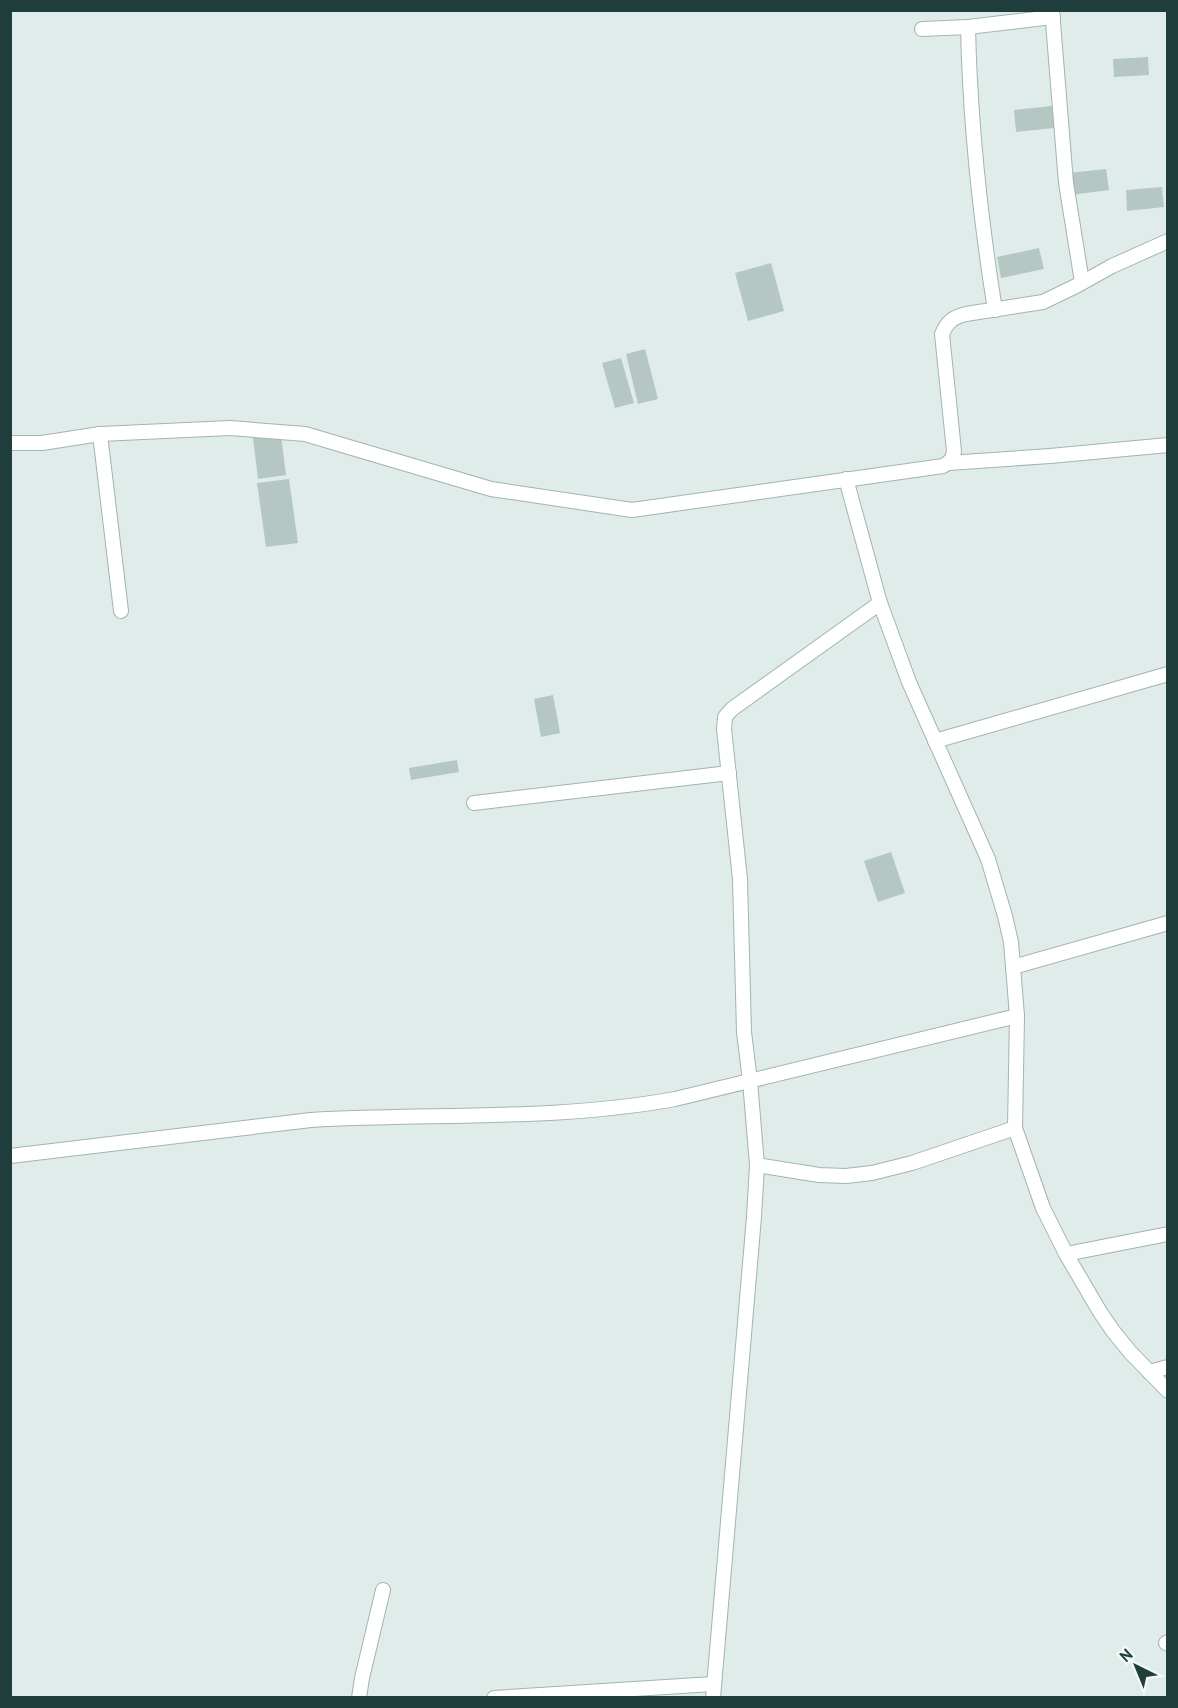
<svg xmlns="http://www.w3.org/2000/svg" width="1178" height="1708" font-family="'PT Sans',sans-serif">
  <style>
    .building { fill: #b5c7c2 }
    .lines { fill: none; stroke-linecap: round; stroke-linejoin: round }
    .street-casing { stroke: #a2b4b1; stroke-width: 16 }
    .street { stroke: #fff; stroke-width: 14 }
  </style>
  <rect width="100%" height="100%" fill="#e0ece9"/>
  <g class="building">
    <polygon points="1148,57 1149,75 1114,77 1113,59"/>
    <polygon points="1052,106 1054,128 1016,132 1014,110"/>
    <polygon points="1106,169 1109,190 1071,195 1069,173"/>
    <polygon points="1162,187 1164,207 1127,211 1126,190"/>
    <polygon points="1039,248 1044,269 1001,278 997,257"/>
    <polygon points="771,263 784,311 748,321 735,273"/>
    <polygon points="645,349 658,399 638,404 626,354"/>
    <polygon points="621,358 634,403 615,408 602,363"/>
    <polygon points="281,435 286,475 258,479 253,438"/>
    <polygon points="289,479 298,543 266,547 257,483"/>
    <polygon points="553,695 560,733 541,737 534,699"/>
    <polygon points="457,760 459,772 411,780 409,768"/>
    <polygon points="891,852 905,893 878,902 864,861"/>
  </g>
  <g class="lines">
    <defs>
      <g id="street">
        <polyline points="1052,10 1066,183 1082,282"/>
        <path d="M968,27C970,122 980,216 995,310"/>
        <polyline points="922,29 968,27 1053,17"/>
        <polyline points="100,434 121,611"/>
        <path d="M10,443H42L100,434L230,428L305,434L491,489L632,510L943,466C950,462 953,459 954,451L942,334C947,322 953,317 966,314L1043,302L1078,285L1112,266L1168,241"/>
        <polyline points="949,463 1050,456 1168,445"/>
        <polyline points="846,479 880,603 909,682 988,859 1005,916 1011,942 1017,1016 1015,1128 1043,1208 1066,1254 1100,1312 1113,1331 1130,1352 1168,1391"/>
        <polyline points="935,741 1168,674"/>
        <polyline points="474,803 729,773"/>
        <polyline points="1013,967 1168,923"/>
        <path d="M10,1156L311,1120C432,1113 555,1121 675,1099L1017,1016"/>
        <polyline points="757,1165 819,1175 846,1176 872,1173 912,1163 1015,1128"/>
        <polyline points="1066,1254 1168,1234"/>
        <polyline points="1149,1372 1168,1367"/>
        <polyline points="1166,1643 1168,1642"/>
        <polyline points="359,1698 362,1678 383,1590"/>
        <polyline points="494,1698 713,1684"/>
        <polyline points="713,1698 754,1217 757,1165 750,1081 744,1032 740,879 724,729 725,717 732,709 880,603"/>
      </g>
    </defs>
    <use href="#street" class="street-casing"/>
    <use href="#street" class="street"/>
  </g>
  <rect width="1178" height="1708" fill="none" stroke="#1f3e3b" stroke-width="24"/>
  <g transform="translate(1136 1666) rotate(317)" stroke="#f1f9f6" stroke-width="4.5" paint-order="stroke">
  <path d="M0-4.5L10 22L0 15L-10 22Z" fill="#1f3e3b"/>
  <text y="-9" font-size="16" font-weight="bold" text-anchor="middle" fill="#1f3e3b">N</text>
  </g>
</svg>
